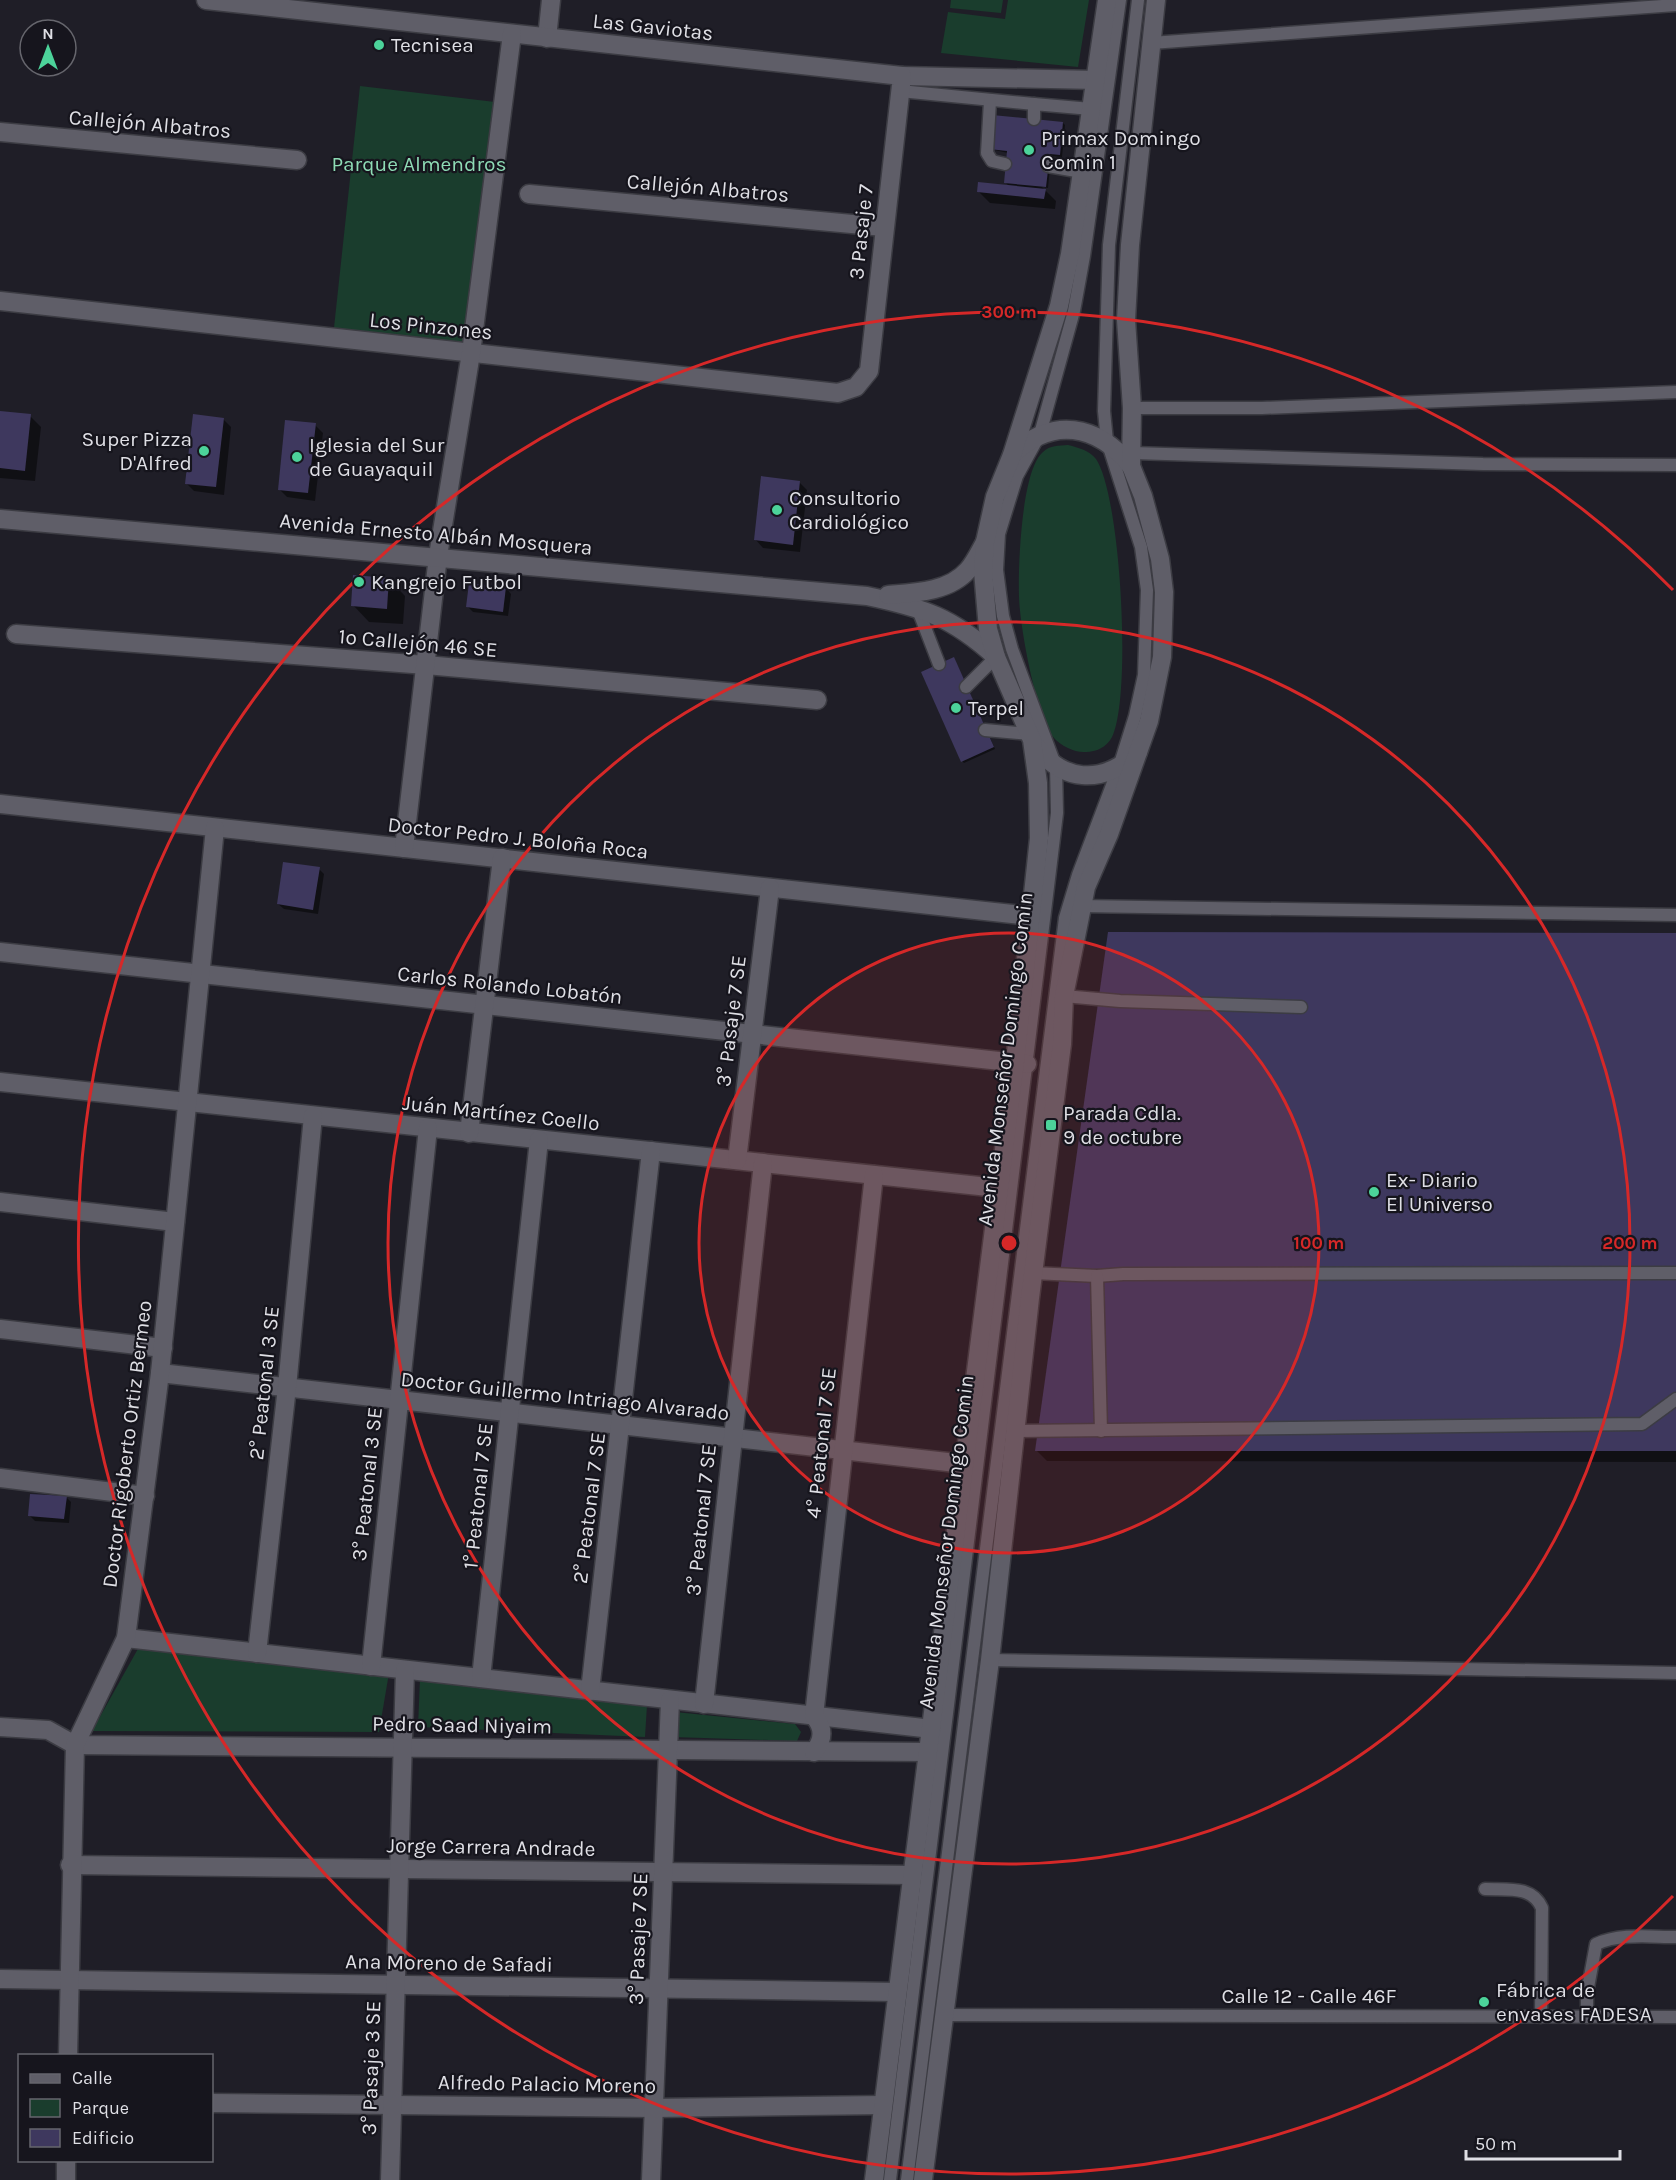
<svg xmlns="http://www.w3.org/2000/svg" width="1676" height="2180" font-family="Karla,sans-serif">
  <style>
    .green { fill: #1a3d2d }
    .shadow { fill: #0007 }
    .building { fill: #3e385e }
    .lines { fill: none; stroke-linecap: round; stroke-linejoin: round }
    .service-casing { stroke: #3c3c43; stroke-width: 15 }
    .pedestrian-casing { stroke: #3c3c43; stroke-width: 21 }
    .minor-casing { stroke: #3c3c43; stroke-width: 21 }
    .tertiary-casing { stroke: #3c3c43; stroke-width: 21 }
    .secondary-casing { stroke: #3c3c43; stroke-width: 21 }
    .service { stroke: #5f5e68; stroke-width: 12 }
    .pedestrian { stroke: #5f5e68; stroke-width: 18 }
    .minor { stroke: #5f5e68; stroke-width: 18 }
    .tertiary { stroke: #5f5e68; stroke-width: 18 }
    .secondary { stroke: #5f5e68; stroke-width: 18 }
    .ring { fill: none; stroke: #d62828; stroke-width: 3 }
    .poi-dot { fill: #4cd39a; stroke: #16151d; stroke-width: 2 }
    .labels { text-anchor: middle; dominant-baseline: central; stroke-width: 4.5; stroke-linejoin: round; paint-order: stroke }
    .street-label { font-size: 21px; fill: #dfdfe5; stroke: #16151d }
    .poi-label { font-size: 21px; fill: #dfdfe5; stroke: #16151d; text-anchor: start }
    .park-label { font-size: 21px; fill: #8edbb5; stroke: #16151d }
    .centre { fill: #d62828; stroke: #16151d; stroke-width: 3 }
    .ring-label { font-size: 18px; text-anchor: middle; font-weight: bold; fill: #d62828; stroke: #16151d; stroke-width: 4.5; stroke-linejoin: round; paint-order: stroke }
  </style>
  <rect width="100%" height="100%" fill="#1f1e27"/>
  <g class="green">
    <polygon points="951,0 1003,0 1001,13 950,8"/>
    <polygon points="1008,0 1089,0 1078,67 941,53 948,12 1005,19"/>
    <polygon points="360,86 495,102 462,352 333,337"/>
    <path d="M1068,445C1079,448 1089,450 1096,459C1121,496 1132,697 1112,737C1107,747 1096,752 1086,752C1075,753 1061,746 1054,738C1036,716 1020,627 1019,597C1018,569 1021,470 1043,452C1050,445 1059,446 1068,445Z"/>
    <polygon points="139,1647 389,1673 379,1732 92,1731"/>
    <polygon points="420,1679 647,1705 645,1737 418,1727"/>
    <polygon points="675,1712 795,1724 801,1732 797,1741 673,1737"/>
  </g>
  <g class="shadow">
    <polygon points="1063,123 1065,125 1062,157 1051,156 1048,188 1042,187 1056,201 1055,209 990,203 979,192 1010,187 1005,182 1008,153 990,149"/>
    <polygon points="0,413 30,416 41,427 35,481 0,478"/>
    <polygon points="223,419 231,427 224,495 194,491 186,483"/>
    <polygon points="315,425 323,433 315,501 287,497 279,489"/>
    <polygon points="799,482 807,490 800,552 763,548 755,539"/>
    <polygon points="389,579 405,596 403,624 369,622 353,605"/>
    <polygon points="506,588 511,594 508,616 473,612 468,607"/>
    <polygon points="955,661 995,749 964,763 962,761"/>
    <polygon points="319,869 324,874 318,914 284,909 278,904"/>
    <polygon points="1676,934 1676,1462 1047,1461 1036,1450"/>
    <polygon points="66,1497 71,1502 69,1523 35,1521 30,1516"/>
  </g>
  <g class="building">
    <polygon points="992,115 1063,122 1060,155 1050,154 1046,187 1004,183 1007,151 989,149"/>
    <polygon points="978,182 1046,189 1044,199 977,192"/>
    <polygon points="0,411 31,414 25,471 0,468"/>
    <polygon points="193,414 224,418 216,487 185,484"/>
    <polygon points="285,420 316,423 308,493 278,490"/>
    <polygon points="761,476 800,481 793,545 754,540"/>
    <polygon points="353,575 389,578 387,609 351,606"/>
    <polygon points="469,583 506,587 503,612 466,607"/>
    <polygon points="954,657 994,747 961,762 921,672"/>
    <polygon points="283,862 320,867 313,910 277,904"/>
    <polygon points="1108,932 1676,933 1676,1451 1035,1451"/>
    <polygon points="30,1494 67,1496 64,1519 28,1516"/>
  </g>
  <g class="lines">
    <defs>
      <g id="service">
        <polyline points="1151,43 1676,5"/>
        <polyline points="900,91 1034,104"/>
        <polyline points="990,101 987,153 992,161 1005,164"/>
        <polyline points="1034,119 1034,104 1091,109"/>
        <polyline points="1048,166 1082,172"/>
        <polyline points="1132,408 1262,408 1676,392"/>
        <polyline points="1133,453 1483,464 1676,465"/>
        <polyline points="917,607 939,664"/>
        <polyline points="966,687 996,657"/>
        <polyline points="985,730 1029,734"/>
        <polyline points="1080,906 1676,915"/>
        <polyline points="1064,996 1120,1001 1301,1007"/>
        <polyline points="1033,1273 1097,1276 1123,1274 1676,1273"/>
        <polyline points="1097,1276 1101,1431"/>
        <polyline points="1016,1431 1642,1424 1676,1399"/>
        <polyline points="990,1660 1676,1673"/>
        <path d="M1485,1889C1507,1890 1532,1885 1542,1908L1541,2017"/>
        <polyline points="943,2015 1676,2017"/>
        <path d="M1587,2017V1993L1596,1944C1621,1933 1649,1937 1676,1937"/>
        <polyline points="890,2180 1057,813 1056,767 1012,649 1003,616 997,570 999,534 1017,476 1040,434 1074,311 1084,256 1120,0"/>
        <polyline points="907,2180 1065,918 1078,875 1119,767 1135,716 1144,675 1147,590 1141,547 1107,441 1104,411 1109,245 1138,0"/>
      </g>
      <polyline id="pedestrian" points="902,76 1096,80"/>
      <g id="minor">
        <polyline points="547,38 551,0"/>
        <polyline points="0,132 297,160"/>
        <polyline points="529,194 884,227"/>
        <polyline points="0,301 838,393 856,387 869,371 902,76 206,0"/>
        <polyline points="16,634 426,665 817,700"/>
        <polyline points="0,804 1031,916"/>
        <polyline points="404,848 438,556 471,353 512,34"/>
        <polyline points="0,952 1027,1064"/>
        <polyline points="0,1082 998,1188"/>
        <polyline points="469,1133 502,858"/>
        <polyline points="737,1160 770,888"/>
        <polyline points="0,1202 175,1222"/>
        <polyline points="0,1329 163,1348"/>
        <polyline points="160,1373 965,1464"/>
        <polyline points="0,1478 145,1496"/>
        <polyline points="126,1638 932,1729"/>
        <polyline points="257,1653 287,1387 313,1116"/>
        <polyline points="371,1666 428,1128"/>
        <polyline points="481,1678 539,1140"/>
        <polyline points="590,1691 651,1151"/>
        <polyline points="704,1704 763,1163"/>
        <polyline points="0,1727 48,1730 75,1745 928,1752"/>
        <path d="M814,1752C824,1739 824,1728 814,1716L874,1175"/>
        <polyline points="70,1865 911,1875"/>
        <polyline points="0,1979 897,1992"/>
        <polyline points="68,2056 75,1745 126,1638 160,1373 215,828"/>
        <polyline points="212,2103 654,2108 883,2105"/>
        <polyline points="66,2180 66,2160"/>
        <polyline points="390,2180 405,1670"/>
        <polyline points="651,2180 670,1700"/>
      </g>
      <g id="tertiary">
        <path d="M0,519L867,596C924,608 952,617 996,657"/>
        <path d="M888,595C914,593 949,592 968,570C975,562 980,551 985,542"/>
      </g>
      <g id="secondary">
        <path d="M1012,455C1052,416 1097,424 1131,466"/>
        <path d="M1033,742C1061,783 1102,786 1138,752"/>
        <polyline points="874,2180 1015,1062 1039,838 1038,783 1032,740 996,657 988,629 983,571 985,542 995,497 1012,455 1059,306 1070,254 1107,0"/>
        <polyline points="923,2180 990,1660 1030,1298 1062,1044 1064,996 1086,887 1109,834 1149,721 1162,657 1164,592 1160,559 1143,496 1131,466 1132,408 1126,320 1130,245 1156,0"/>
      </g>
    </defs>
    <use href="#service" class="service-casing"/>
    <use href="#pedestrian" class="pedestrian-casing"/>
    <use href="#minor" class="minor-casing"/>
    <use href="#tertiary" class="tertiary-casing"/>
    <use href="#secondary" class="secondary-casing"/>
    <use href="#service" class="service"/>
    <use href="#pedestrian" class="pedestrian"/>
    <use href="#minor" class="minor"/>
    <use href="#tertiary" class="tertiary"/>
    <use href="#secondary" class="secondary"/>
  </g>
  <circle cx="1009" cy="1243" r="310" fill="#d62828" fill-opacity=".12"/>
  <g class="ring">
    <circle cx="1009" cy="1243" r="310"/>
    <circle cx="1009" cy="1243" r="621"/>
    <path d="M1673 1896A931 931 0 1 1 1673 590"/>
  </g>
  <g class="poi-dot">
    <circle cx="379" cy="45" r="6"/>
    <circle cx="1029" cy="150" r="6"/>
    <circle cx="204" cy="451" r="6"/>
    <circle cx="297" cy="457" r="6"/>
    <circle cx="777" cy="510" r="6"/>
    <circle cx="359" cy="582" r="6"/>
    <circle cx="956" cy="708" r="6"/>
    <rect x="1045" y="1119" width="12" height="12" rx="3"/>
    <circle cx="1374" cy="1192" r="6"/>
    <circle cx="1484" cy="2002" r="6"/>
  </g>
  <g class="labels">
    <g class="street-label">
      <text transform="translate(653 27) rotate(6)">Las Gaviotas</text>
      <text transform="translate(150 124) rotate(5)">Callejón Albatros</text>
      <text transform="translate(708 188) rotate(5)">Callejón Albatros</text>
      <text transform="translate(861 232) rotate(-84)">3 Pasaje 7</text>
      <text transform="translate(431 326) rotate(6)">Los Pinzones</text>
      <text transform="translate(436 534) rotate(5)">Avenida Ernesto Albán Mosquera</text>
      <text transform="translate(418 643) rotate(5)">1º Callejón 46 SE</text>
      <text transform="translate(518 838) rotate(6)">Doctor Pedro J. Boloña Roca</text>
      <text transform="translate(510 985) rotate(6)">Carlos Rolando Lobatón</text>
      <text transform="translate(731 1021) rotate(-83)">3° Pasaje 7 SE</text>
      <text transform="translate(1005 1059) rotate(-83)">Avenida Monseñor Domingo Comin</text>
      <text transform="translate(501 1113) rotate(6)">Juán Martínez Coello</text>
      <text transform="translate(264 1383) rotate(-84)">2° Peatonal 3 SE</text>
      <text transform="translate(565 1396) rotate(6)">Doctor Guillermo Intriago Alvarado</text>
      <text transform="translate(821 1443) rotate(-84)">4° Peatonal 7 SE</text>
      <text transform="translate(127 1444) rotate(-83)">Doctor Rigoberto Ortiz Bermeo</text>
      <text transform="translate(367 1484) rotate(-84)">3° Peatonal 3 SE</text>
      <text transform="translate(478 1496) rotate(-84)">1° Peatonal 7 SE</text>
      <text transform="translate(589 1508) rotate(-83)">2° Peatonal 7 SE</text>
      <text transform="translate(701 1520) rotate(-84)">3° Peatonal 7 SE</text>
      <text transform="translate(946 1542) rotate(-83)">Avenida Monseñor Domingo Comin</text>
      <text transform="translate(462 1725) rotate(1)">Pedro Saad Niyaim</text>
      <text transform="translate(491 1847) rotate(1)">Jorge Carrera Andrade</text>
      <text transform="translate(638 1939) rotate(-88)">3° Pasaje 7 SE</text>
      <text transform="translate(449 1963) rotate(1)">Ana Moreno de Safadi</text>
      <text x="1309" y="1996">Calle 12 - Calle 46F</text>
      <text transform="translate(371 2068) rotate(-88)">3° Pasaje 3 SE</text>
      <text transform="translate(547 2084) rotate(1)">Alfredo Palacio Moreno</text>
    </g>
    <g class="poi-label">
      <text x="391" y="45">Tecnisea</text>
      <text x="1041" y="138">Primax Domingo<tspan x="1041" dy="24">Comin 1</tspan></text>
      <text x="192" y="439" text-anchor="end">Super Pizza<tspan x="192" dy="24">D'Alfred</tspan></text>
      <text x="309" y="445">Iglesia del Sur<tspan x="309" dy="24">de Guayaquil</tspan></text>
      <text x="789" y="498">Consultorio<tspan x="789" dy="24">Cardiológico</tspan></text>
      <text x="371" y="582">Kangrejo Futbol</text>
      <text x="968" y="708">Terpel</text>
      <text x="1063" y="1113">Parada Cdla.<tspan x="1063" dy="24">9 de octubre</tspan></text>
      <text x="1386" y="1180">Ex- Diario<tspan x="1386" dy="24">El Universo</tspan></text>
      <text x="1496" y="1990">Fábrica de<tspan x="1496" dy="24">envases FADESA</tspan></text>
    </g>
    <g class="park-label">
      <text x="419" y="164">Parque Almendros</text>
    </g>
  </g>
  <circle cx="1009" cy="1243" r="9" class="centre"/>
  <g class="ring-label">
    <text x="1009" y="318">300 m</text>
    <text x="1319" y="1249">100 m</text>
    <text x="1630" y="1249">200 m</text>
  </g>
  <rect x="18" y="2054" width="195" height="108" fill="#16151d" stroke="#66666d" stroke-width="1.5"/>
  <rect x="30" y="2074" width="30" height="9" fill="#5f5e68" stroke="#66666d" stroke-width="1.5"/>
  <text x="72" y="2084" font-size="18" fill="#dfdfe5">Calle</text>
  <rect x="30" y="2099" width="30" height="18" fill="#1a3d2d" stroke="#66666d" stroke-width="1.5"/>
  <text x="72" y="2114" font-size="18" fill="#dfdfe5">Parque</text>
  <rect x="30" y="2129" width="30" height="18" fill="#3e385e" stroke="#66666d" stroke-width="1.5"/>
  <text x="72" y="2144" font-size="18" fill="#dfdfe5">Edificio</text>
  <g transform="translate(48 48)"><circle r="28" fill="#16151d" stroke="#66666d" stroke-width="1.5"/>
  <path d="M0-4.5L10 22L0 15L-10 22Z" fill="#4cd39a"/>
  <text y="-9" font-size="16" font-weight="bold" text-anchor="middle" fill="#dfdfe5">N</text>
  </g>
  <path d="M1466 2150v9h154v-9" fill="none" stroke="#dfdfe5" stroke-width="3"/>
  <text x="1475" y="2150" font-size="18" fill="#dfdfe5" stroke="#16151d" stroke-width="4.5" paint-order="stroke">50 m</text>
</svg>
